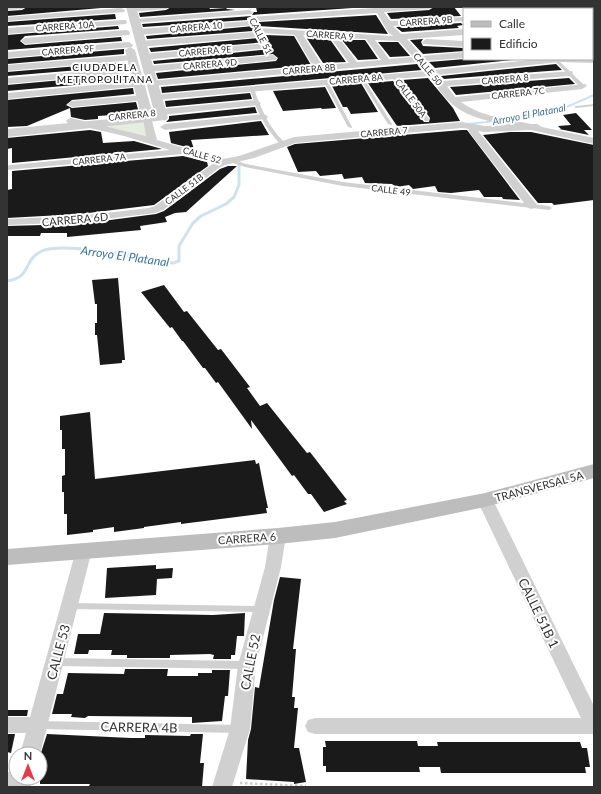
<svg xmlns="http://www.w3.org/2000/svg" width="601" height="794" font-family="Lato,sans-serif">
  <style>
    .green { fill: #e6ecdf }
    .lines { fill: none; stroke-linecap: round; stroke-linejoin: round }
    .stream-far1 { stroke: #cfe2ee; stroke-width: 2 }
    .stream { stroke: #cfe2ee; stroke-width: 3 }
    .building { fill: #1a1a1a }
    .path { stroke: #cdcdcd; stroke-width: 2.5; stroke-dasharray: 2.5 2.5; stroke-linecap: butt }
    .service { fill: #d0d0d0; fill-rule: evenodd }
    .minor { fill: #d0d0d0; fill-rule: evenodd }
    .tertiary { fill: #d0d0d0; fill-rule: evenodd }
    .secondary { fill: #bdbdbd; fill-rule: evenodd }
    .labels { text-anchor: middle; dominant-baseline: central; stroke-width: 4; stroke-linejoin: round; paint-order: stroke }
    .far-street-label { font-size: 9px; fill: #333; stroke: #fff }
    .far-neighbourhood-label { font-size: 10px; letter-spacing: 1px; fill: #000; stroke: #fff }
    .far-water-label { font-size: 10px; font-style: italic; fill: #3f7597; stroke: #fff }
    .street-label { font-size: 11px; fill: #333; stroke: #fff }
    .water-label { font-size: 12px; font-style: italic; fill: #3f7597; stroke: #fff }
    .near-street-label { font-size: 13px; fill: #333; stroke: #fff }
  </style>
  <rect width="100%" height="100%" fill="#fff"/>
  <g class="green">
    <polygon points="492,7 594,7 594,47 592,48 592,9 494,9"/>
    <polygon points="147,120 151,137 98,125"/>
  </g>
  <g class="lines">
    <g class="stream-far1">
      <polyline points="505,120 562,109 594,95"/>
      <polyline points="467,124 497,121"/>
    </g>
    <path class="stream" d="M7,281C33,277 22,260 42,251C63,241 147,258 173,263L179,261V246L193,223L201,216L226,204L234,197L239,185V163"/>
  </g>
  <g class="building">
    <polygon points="27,7 113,7 7,16 7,11 22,10"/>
    <polygon points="171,7 209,7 210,9 226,8 227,9 235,10 140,17 139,13 166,10"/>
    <polygon points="256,7 367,7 252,15 254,12 257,12"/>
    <polygon points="434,7 454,7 461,16 391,19 387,13 429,10"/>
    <polygon points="115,14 116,19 7,26 7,22"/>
    <polygon points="376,15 388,34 258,26 253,31 147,39 146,36 254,26 259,24 259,22"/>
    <polygon points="252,16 247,18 247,20 143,27 142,24"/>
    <polygon points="461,23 463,25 457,26 459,28 402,32 396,27"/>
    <polygon points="118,26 119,29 25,36 20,41 25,45 121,37 122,41 7,50 7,35"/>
    <polygon points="264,35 294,36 311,65 158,79 156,73 276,61 278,58 273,54 154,64 153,61 270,49 272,45 267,42 151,52 149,48 260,38 264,37"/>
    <polygon points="306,37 329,38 346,62 323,63"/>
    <polygon points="423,39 421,42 423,46 464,48 464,51 423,54 410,40"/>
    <polygon points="342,40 365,40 378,59 358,60"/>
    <polygon points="378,42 398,42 410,56 390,57"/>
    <polygon points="124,49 124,54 7,64 7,59"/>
    <polygon points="465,59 522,59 435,68 429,62"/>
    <polygon points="126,62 127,66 7,76 7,72"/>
    <polygon points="417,64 422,70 162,93 161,87"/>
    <polygon points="556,64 562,70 444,79 441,76"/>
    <polygon points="129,74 131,80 7,91 7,85"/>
    <polygon points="428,78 453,108 460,121 397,126 368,83 393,81 424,122 429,122 430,118 402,80"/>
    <polygon points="569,78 575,84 456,95 450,87"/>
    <polygon points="361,83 378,112 351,114 347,107 343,107 332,86"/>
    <polygon points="325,87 336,108 322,109 321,108 283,111 273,91"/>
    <polygon points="133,88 134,94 72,100 66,105 72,108 136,102 139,113 98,116 98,119 85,120 71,117 70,108 27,126 7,127 7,100"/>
    <polygon points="250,93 252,99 166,107 165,101"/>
    <polygon points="255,107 257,113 166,122 169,119 169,116"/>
    <polygon points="576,113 592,130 584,130 589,135 559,129 561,129 558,126 571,125 563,115"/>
    <polygon points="261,121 269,135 191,140 194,149 171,143 169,132"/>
    <polygon points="90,130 101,132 103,143 134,141 162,149 12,163 12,148 7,149 7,138"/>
    <polygon points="462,130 467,130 520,200 503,199 502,197 484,197 479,190 451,193 438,192 435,186 413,189 409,185 396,187 392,184 365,183 362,177 344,179 342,174 320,176 316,171 298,172 287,147 295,144"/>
    <polygon points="510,132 531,132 594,145 594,200 554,205 552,203 538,203 483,135"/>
    <polygon points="183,156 207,162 208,166 154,205 80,214 7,218 7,190 12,189 12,171"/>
    <polygon points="228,166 237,166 186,212 175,213 165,217 167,222 140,226 141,230 67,237 67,233 41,233 40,236 7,236 7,226 80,224 156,214 164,211 220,169"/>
    <polygon points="118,278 125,360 122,360 122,363 100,365 97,335 95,335 95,323 97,323 97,304 95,304 92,280"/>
    <polygon points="164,285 184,312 187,311 218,350 221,349 250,387 247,388 260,406 267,403 307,453 310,452 347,500 344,501 347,504 324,512 311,494 308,494 294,475 292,476 251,420 252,429 218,382 216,383 205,368 203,368 183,341 182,341 172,327 170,328 141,292"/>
    <polygon points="90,412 95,479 255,460 256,464 259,463 265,494 268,508 266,508 267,513 181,524 181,522 144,527 144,528 114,532 114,527 93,530 93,532 67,535 67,514 64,514 64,492 62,492 62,476 65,475 65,449 62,449 62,430 60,430 60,416"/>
    <polygon points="156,565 156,569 173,568 172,578 157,579 156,595 105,598 107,568"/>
    <polygon points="280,577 301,579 293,649 296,649 292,697 295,697 294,708 298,708 294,748 299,748 306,782 294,784 294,782 246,779 248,740 251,729 255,687 259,688 274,600"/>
    <polygon points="104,613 213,615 245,613 244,636 237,636 235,655 231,655 231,659 213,659 214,655 210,654 170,655 170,658 127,658 127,655 111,655 112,650 89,650 88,654 74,654 78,634 100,634"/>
    <polygon points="125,669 168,669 167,676 198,676 198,673 212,673 212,670 230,670 228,696 225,696 222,721 192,723 192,717 88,716 85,718 71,717 72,714 52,714 57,694 63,694 68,673 124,674"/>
    <polygon points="7,710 28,710 27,716 7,716"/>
    <polygon points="7,734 15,734 11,753 7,752"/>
    <polygon points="47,734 131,738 145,738 145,735 190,736 191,734 203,734 200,763 204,763 202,787 89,786 90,784 40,784 40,756"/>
    <polygon points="325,741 417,741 418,746 438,746 437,742 580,742 582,748 587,748 590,767 585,767 586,773 441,773 440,767 419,767 420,772 326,772 326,766 323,766 323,747 326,747"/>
  </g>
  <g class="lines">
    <polyline class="path" points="240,783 306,786"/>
    <g class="service">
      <polygon points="553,59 557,59 584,85 584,87 580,87"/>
      <polygon points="392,75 396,75 429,119 429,121 425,121 392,77"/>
      <polygon points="360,78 364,79 392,124 392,125 388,124 360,79"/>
      <polygon points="324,81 328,82 352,127 352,128 348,127 324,82"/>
      <path d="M250,88L254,89C261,109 269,127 284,142V144H280C265,128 256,110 250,89Z"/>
      <polygon points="594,104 594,106 576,108 574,107 576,106"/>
      <polygon points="235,160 246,164 343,182 549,206 552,208 549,210 343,186 245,167 233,163 232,162"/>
      <polygon points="70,603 261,606 264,607 265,609 264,611 261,612 70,609 67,608 66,606 67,604"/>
      <polygon points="56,658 247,661 250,662 252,665 250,668 247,669 56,666 53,665 51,662 53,659"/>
      <polygon points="38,721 239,725 242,726 244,729 242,732 239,733 38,729 35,728 33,725 35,722"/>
    </g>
    <g class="minor">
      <polygon points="7,7 26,7 22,9 7,10"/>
      <polygon points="138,7 170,7 166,9 131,12 127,10 128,8"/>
      <path d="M373,7H433L429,9L384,12L390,21L464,17V21L393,26L401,34L464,29V35L407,39L422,56L464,52V58L426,61L434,70L540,59H592V57H594V63L559,62L438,75L443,81L572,71L573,73L569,76L447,86L455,97L585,84L587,86L582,89L461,102C481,117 508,119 531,124H537L542,127L594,138V144L531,130L485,132L478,131L538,206L532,209L528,208L470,133L468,131L469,129L462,128L295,143L254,158L225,165L219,168L163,210L155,213L80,222L7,225V219L80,216L149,208L155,206L214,163L183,154L7,170V166L10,165L170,150L124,136L68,123L66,121L68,119L71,118L146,136L143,119L145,117H151L157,140L223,159L239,156L294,137L462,122L485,126L508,125C488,121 466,117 451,103C442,95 436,85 429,76L156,100L151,97L153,95L425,71L418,62L153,86L150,85L148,83L150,81L313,66L295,35L263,33V36L260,37L140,47L136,44L140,41L255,32L254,30L258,28L393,36L388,32L377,13L256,21L258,23L254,25L138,35L134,32L138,29L250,21L248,19L252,17L374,8ZM303,35L330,37L349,63L322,65ZM339,38L366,39L381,60L357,62ZM375,40L399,41L413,57L389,59Z"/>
      <polygon points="486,7 495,7 496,9 487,9"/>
      <polygon points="121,8 125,10 124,12 7,21 7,17"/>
      <polygon points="249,10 253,12 252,14 135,23 131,21 135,19"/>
      <polygon points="123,20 126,20 127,22 126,24 7,34 7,28"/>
      <polygon points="126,30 129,31 130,33 129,35 25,44 21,41 25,38"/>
      <polygon points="426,39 464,41 464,47 423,44 422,42"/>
      <polygon points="129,42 133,45 132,47 7,58 7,52"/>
      <polygon points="267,43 270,44 271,46 270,48 144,60 140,57 144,54"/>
      <polygon points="131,55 134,56 135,58 134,60 7,71 7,65"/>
      <polygon points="273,55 277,58 276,60 148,72 144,69 148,66"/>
      <polygon points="135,67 138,68 139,70 138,72 7,84 7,78"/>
      <polygon points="139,81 142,82 144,84 142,86 7,99 7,93"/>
      <polygon points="143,95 148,98 146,100 72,107 67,104 72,101"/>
      <polygon points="256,100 261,103 259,105 161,115 156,112 161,109"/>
      <polygon points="263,114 266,115 268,117 266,119 165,130 160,127 165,124"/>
      <polygon points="485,495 491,496 493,500 594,706 594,734 315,734 308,732 305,726 308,720 315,718 581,718 477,500 479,496"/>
      <polygon points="278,530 284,532 286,536 281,567 256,665 250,729 232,787 212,787 230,729 238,665 265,567 270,536 272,532"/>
      <polygon points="84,544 90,546 92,550 40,754 20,754 26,733 7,733 7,717 30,717 76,550 78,546"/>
      <polygon points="7,772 16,772 16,778 32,778 33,781 30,787 7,787"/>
    </g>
    <polygon class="tertiary" points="126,7 136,7 168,118 166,120 7,137 7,129 141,116 125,50 130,47 135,50 153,115 155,115"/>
    <polygon class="secondary" points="594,464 594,478 485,507 335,538 278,544 7,565 7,549 278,528 335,522 485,493"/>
  </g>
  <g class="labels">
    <g class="far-street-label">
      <text transform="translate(426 21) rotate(-4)">CARRERA 9B</text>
      <text transform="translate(65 26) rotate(-4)">CARRERA 10A</text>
      <text transform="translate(196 27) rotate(-5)">CARRERA 10</text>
      <text transform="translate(330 35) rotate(4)">CARRERA 9</text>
      <text transform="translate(261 36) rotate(63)">CALLE 51</text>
      <text transform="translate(68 50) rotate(-5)">CARRERA 9F</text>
      <text transform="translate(205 51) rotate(-5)">CARRERA 9E</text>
      <text transform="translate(210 64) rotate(-5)">CARRERA 9D</text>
      <text transform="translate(309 69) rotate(-5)">CARRERA 8B</text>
      <text transform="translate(428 69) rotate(50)">CALLE 50</text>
      <text transform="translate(356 79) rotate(-5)">CARRERA 8A</text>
      <text transform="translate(505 79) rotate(-5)">CARRERA 8</text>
      <text transform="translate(518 93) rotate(-6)">CARRERA 7C</text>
      <text transform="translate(411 98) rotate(53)">CALLE 50A</text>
      <text transform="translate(132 115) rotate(-6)">CARRERA 8</text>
      <text transform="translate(384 132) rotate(-5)">CARRERA 7</text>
      <text transform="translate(202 155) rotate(16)">CALLE 52</text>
      <text transform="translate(99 159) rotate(-6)">CARRERA 7A</text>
      <text transform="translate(184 189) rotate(-37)">CALLE 51B</text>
      <text transform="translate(391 190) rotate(7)">CALLE 49</text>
    </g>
    <g class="far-neighbourhood-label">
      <text x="105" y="67">CIUDADELA<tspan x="105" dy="12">METROPOLITANA</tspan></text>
    </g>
    <g class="far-water-label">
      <text transform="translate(529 114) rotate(-11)">Arroyo El Platanal</text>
    </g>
    <g class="street-label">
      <text transform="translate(75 219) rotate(-5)">CARRERA 6D</text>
      <text transform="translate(539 486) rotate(-15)">TRANSVERSAL 5A</text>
      <text transform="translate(247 538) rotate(-4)">CARRERA 6</text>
    </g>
    <g class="water-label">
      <text transform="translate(125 256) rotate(8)">Arroyo El Platanal</text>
    </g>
    <g class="near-street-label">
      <text transform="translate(539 613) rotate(64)">CALLE 51B 1</text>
      <text transform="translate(58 652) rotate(-75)">CALLE 53</text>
      <text transform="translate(250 662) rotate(-79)">CALLE 52</text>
      <text transform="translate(139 727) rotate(1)">CARRERA 4B</text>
    </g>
  </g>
  <rect width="601" height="794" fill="none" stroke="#333333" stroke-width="16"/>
  <rect x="463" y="8" width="130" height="52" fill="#ffffff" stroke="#adadad"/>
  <rect x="471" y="21" width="20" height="6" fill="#bdbdbd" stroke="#adadad"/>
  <text x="499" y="28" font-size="12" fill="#333333">Calle</text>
  <rect x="471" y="38" width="20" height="12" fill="#1a1a1a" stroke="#adadad"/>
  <text x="499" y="48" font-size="12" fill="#333333">Edificio</text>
  <g transform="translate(28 766)"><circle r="19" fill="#ffffff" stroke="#adadad"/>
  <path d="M0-3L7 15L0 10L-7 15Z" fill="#e63946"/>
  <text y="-6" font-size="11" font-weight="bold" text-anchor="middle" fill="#333333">N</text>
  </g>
</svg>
